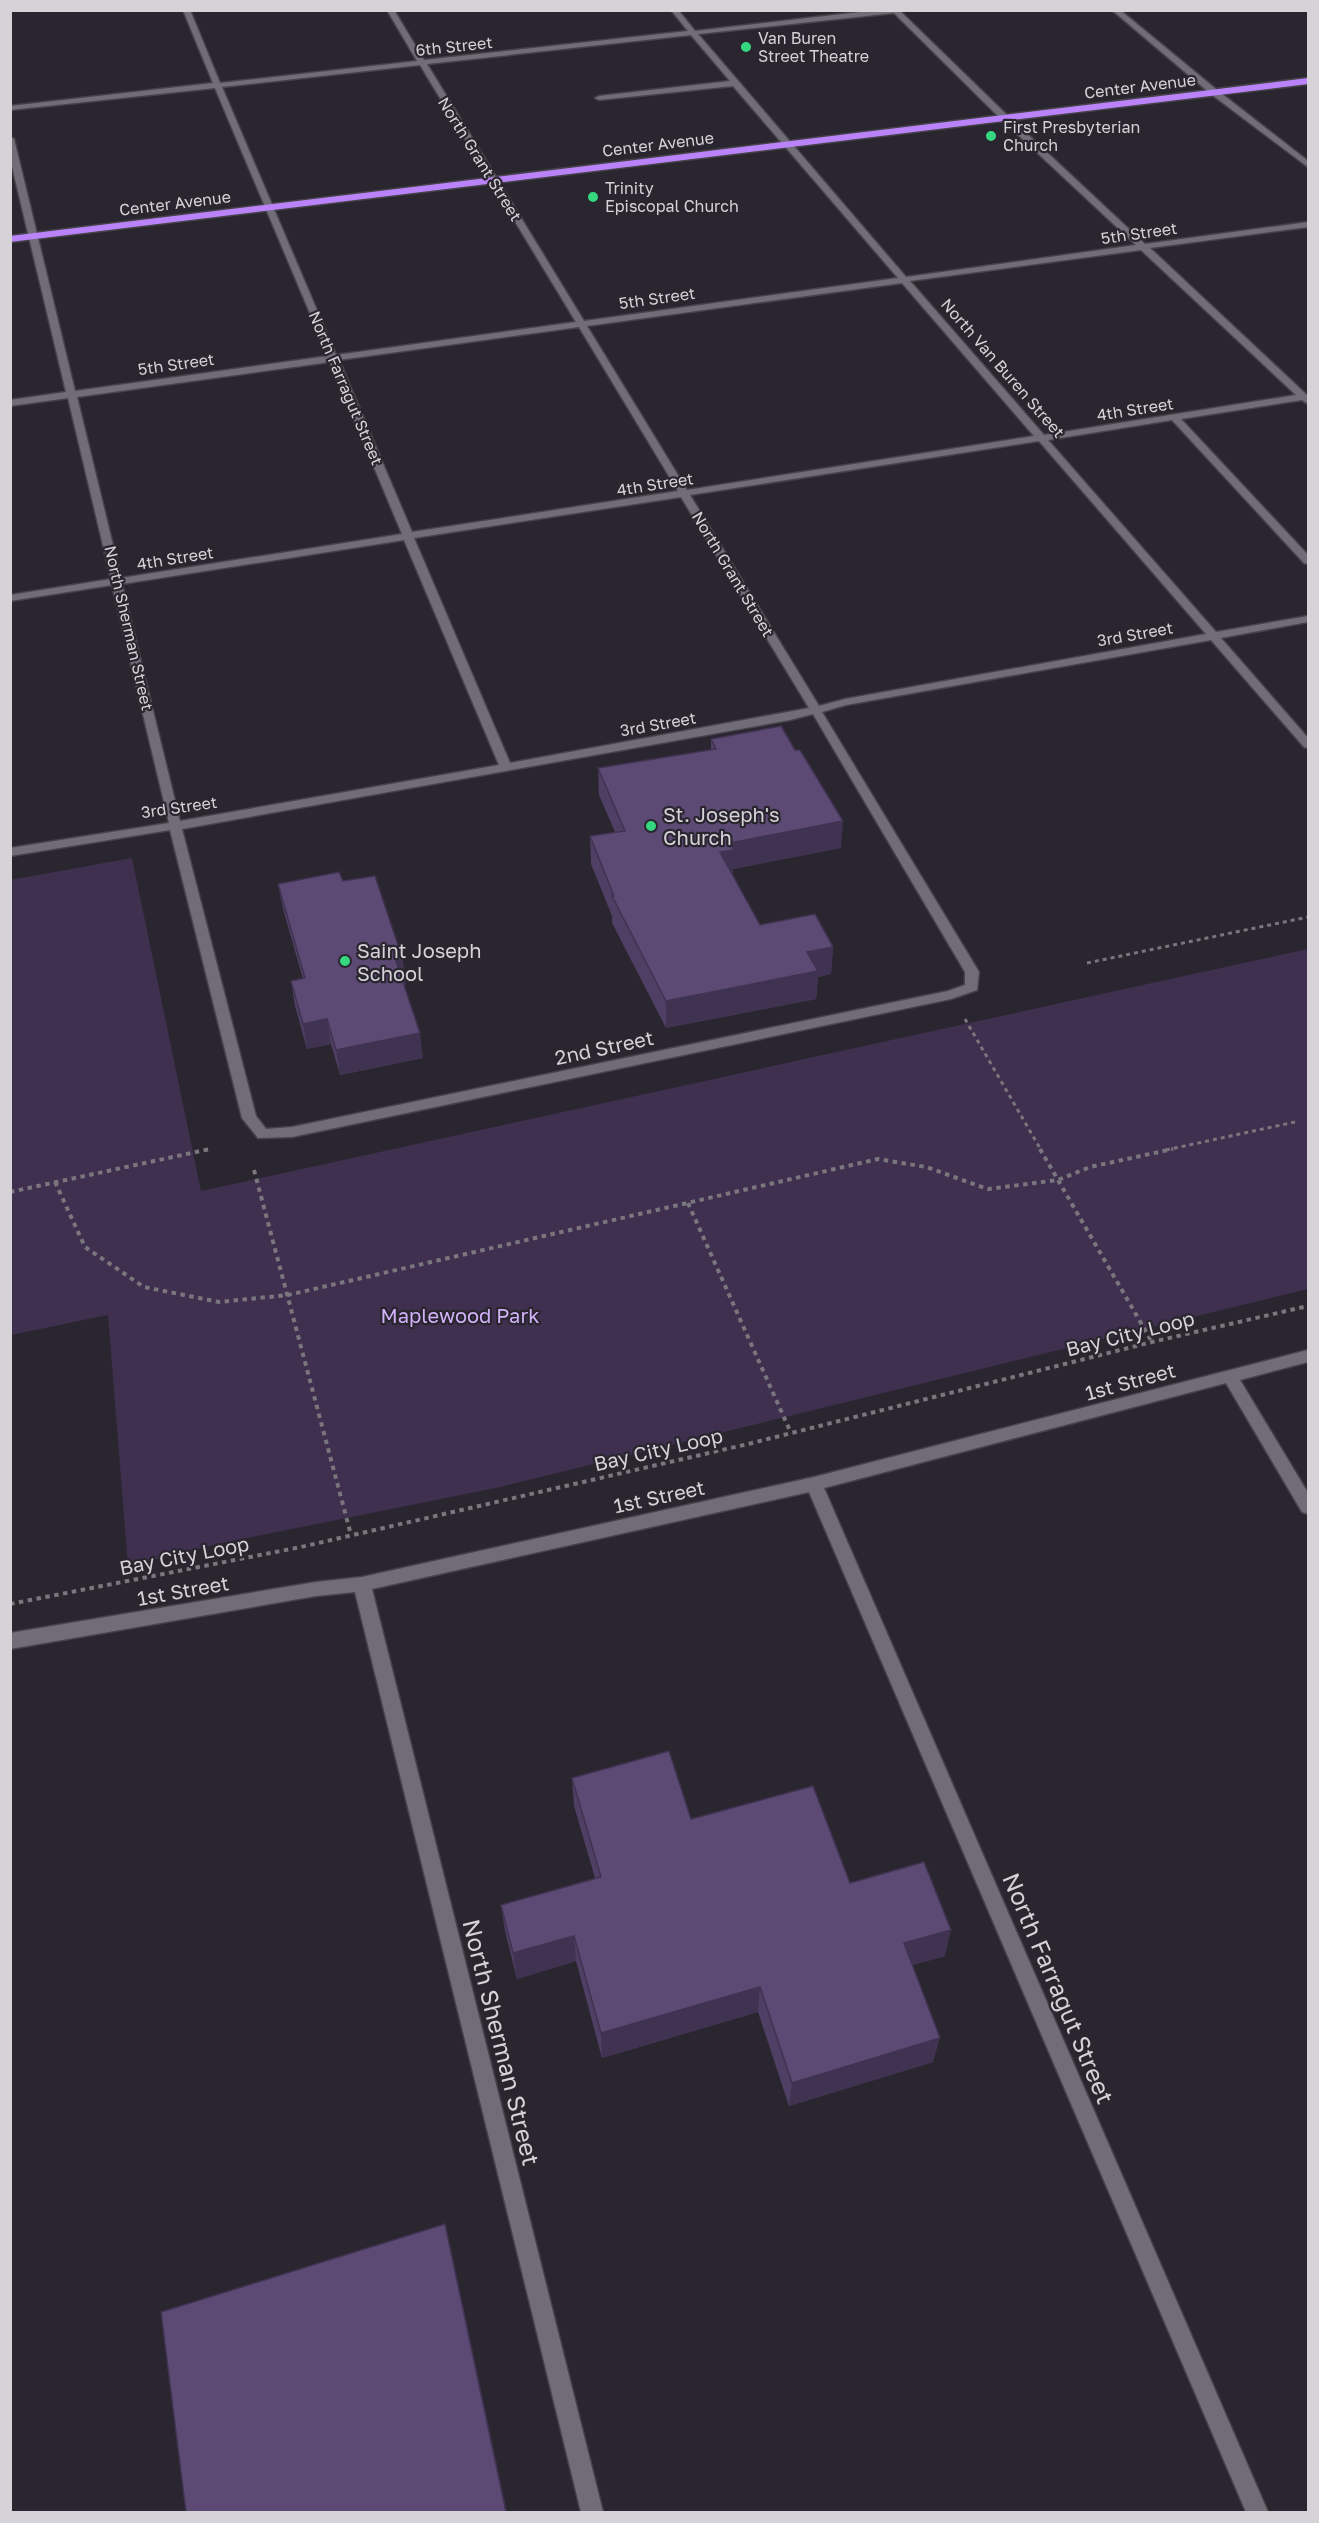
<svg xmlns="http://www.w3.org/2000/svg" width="1319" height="2523" font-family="'Golos Text',sans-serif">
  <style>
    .green { fill: #3e304e }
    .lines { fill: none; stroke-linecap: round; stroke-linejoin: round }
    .minor-casing { stroke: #454249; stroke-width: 3 }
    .highway-casing { stroke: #454249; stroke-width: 3 }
    .path-far1 { stroke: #79767d; stroke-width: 3; stroke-dasharray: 4 4; stroke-linecap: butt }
    .path { stroke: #79767d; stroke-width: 4; stroke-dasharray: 4.5 4.5; stroke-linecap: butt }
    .minor { fill: #716d78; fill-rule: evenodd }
    .highway { fill: #bb83f9; fill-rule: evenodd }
    .wall { fill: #4f3f64 }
    .shaded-wall { fill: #403351 }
    .building { fill: #5c4974; stroke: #403351; stroke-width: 1.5 }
    .poi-dot { fill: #35d881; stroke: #2a262f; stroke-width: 2 }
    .labels { text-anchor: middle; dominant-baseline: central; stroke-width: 4.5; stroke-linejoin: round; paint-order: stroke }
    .far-poi-label { font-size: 16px; fill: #d5d2d8; stroke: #2a262f; text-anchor: start }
    .far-street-label { font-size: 16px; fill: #d5d2d8; stroke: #2a262f }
    .poi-label { font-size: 20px; fill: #d5d2d8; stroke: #2a262f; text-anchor: start }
    .street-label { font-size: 20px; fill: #d5d2d8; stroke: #2a262f }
    .park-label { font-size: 20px; fill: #d1b1f9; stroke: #2a262f }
    .near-street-label { font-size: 24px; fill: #d5d2d8; stroke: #2a262f }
  </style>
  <rect width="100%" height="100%" fill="#2a262f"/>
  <polygon class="green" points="132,858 201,1191 1308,949 1308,1289 496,1488 217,1544 128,1566 108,1315 11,1335 10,880"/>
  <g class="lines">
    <defs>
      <g id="minor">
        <path d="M183,10H190L220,83L417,61L387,10H394L424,60L688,31L671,10H678L695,31L877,10H904L901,12L1007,115L1145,244L1308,222V227L1150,248L1308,396V404L1302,400L1181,419L1308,555V564L1304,563L1172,420L1048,440L1216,632L1308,616V622L1221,638L1308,738V748L1304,747L1211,640L846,705L822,712L979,972L977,990L951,999L292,1137L258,1138L242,1118L170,830L10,856V848L169,823L112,585L10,601V595L111,579L68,398L10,406V400L66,392L10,158V137L14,139L75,391L328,356L215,88L10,110V106L213,83ZM894,13L1001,119L1136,245L906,277L698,34ZM691,35L730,81L599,96L595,98L599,100L733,86L898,278L584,321L427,64ZM420,65L576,322L336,355L222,87ZM1141,250L1296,395L1044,435L910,281ZM902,283L1034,436L687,490L587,326ZM579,327L678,491L412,532L339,360ZM330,362L402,534L121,578L77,397ZM1039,441L1206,634L845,699L819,706L690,495ZM681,497L809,708L510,763L414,538ZM404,540L499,765L180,821L122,584ZM813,714L965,972V985L948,991L292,1127L266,1129L256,1116L182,829L790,720Z"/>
        <polygon points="1112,10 1120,10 1217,90 1308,161 1308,167 1211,94"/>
        <polygon points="1308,1350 1308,1362 1240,1380 1308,1493 1308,1514 1302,1512 1226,1383 824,1488 1268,2512 1246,2512 809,1492 372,1589 603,2512 581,2512 355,1592 316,1596 10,1649 10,1633 316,1582 362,1577 814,1477"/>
      </g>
      <polygon id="highway" points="1308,78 1308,84 10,242 10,236"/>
    </defs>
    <use href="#minor" class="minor-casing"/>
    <use href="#highway" class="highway-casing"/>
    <g class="path-far1">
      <polyline points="1087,963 1308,917"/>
      <polyline points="965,1019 1041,1150"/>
      <polyline points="204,1150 210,1149"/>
      <polyline points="1166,1150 1295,1122"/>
    </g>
    <g class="path">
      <polyline points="1040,1149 1152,1342"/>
      <polyline points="254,1170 351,1535"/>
      <polyline points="55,1182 85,1247 144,1287 219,1302 288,1295 878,1159 926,1167 988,1189 1058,1180 1090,1167 1173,1149"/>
      <polyline points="10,1192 210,1149"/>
      <polyline points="688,1203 791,1433"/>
      <polyline points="10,1604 301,1547 748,1444 1152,1342 1308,1306"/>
    </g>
    <use href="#minor" class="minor"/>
    <use href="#highway" class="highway"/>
  </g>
  <g class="wall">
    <polygon points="711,739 841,848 733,869 733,876 760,925 833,947 831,974 818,977 816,999 666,1028 612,923 612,916 591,864 590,836 615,832 599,795 598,768 711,750"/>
    <polygon points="343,881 406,985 404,986 423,1058 340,1075 331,1044 307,1049 295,1006 291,981 303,979 283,909 278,884"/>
    <polygon points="572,1778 691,1819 850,1883 945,1956 912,1965 933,2062 789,2106 758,2012 602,2058 576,1961 517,1979 505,1931 501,1905 595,1878 574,1806"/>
  </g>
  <g class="shaded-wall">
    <polygon points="843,821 841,848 733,869 733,877 720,852 730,843"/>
    <polygon points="833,947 831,974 818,977 816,999 666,1028 666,1001 807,952"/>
    <polygon points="403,960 406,985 399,987 396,961"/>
    <polygon points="327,1019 331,1044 307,1049 303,1024"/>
    <polygon points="420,1033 423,1058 340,1075 336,1050"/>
    <polygon points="951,1930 945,1956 898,1969 904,1943"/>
    <polygon points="574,1936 576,1961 517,1979 513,1953"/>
    <polygon points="760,1987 758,2012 602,2058 601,2033"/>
    <polygon points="940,2038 933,2062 789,2106 792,2083"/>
    <polygon points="445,2224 450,2245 507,2512 506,2512"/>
  </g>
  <g class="building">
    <polygon points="781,726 795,750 800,750 843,821 730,843 734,850 720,852 760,925 815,914 833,947 807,952 818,971 666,1001 612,896 614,896 590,836 625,831 598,768 716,749 711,739"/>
    <polygon points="339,872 343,881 375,876 403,960 396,961 420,1033 336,1050 327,1019 303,1024 291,981 305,978 278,884"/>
    <polygon points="669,1751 691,1819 813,1786 850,1883 924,1862 951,1930 904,1943 940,2038 792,2083 760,1987 601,2033 574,1936 513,1953 501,1905 601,1877 572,1778"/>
    <polygon points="445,2224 506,2512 186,2512 161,2312"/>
  </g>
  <g class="poi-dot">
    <circle cx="746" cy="47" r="6"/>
    <circle cx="991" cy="136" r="6"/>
    <circle cx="593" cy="197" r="6"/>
    <circle cx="651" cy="826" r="6"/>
    <circle cx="345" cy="961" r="6"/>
  </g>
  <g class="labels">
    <g class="far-poi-label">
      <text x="758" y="38">Van Buren<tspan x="758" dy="18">Street Theatre</tspan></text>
      <text x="1003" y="127">First Presbyterian<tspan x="1003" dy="18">Church</tspan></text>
      <text x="605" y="188">Trinity<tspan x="605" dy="18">Episcopal Church</tspan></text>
    </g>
    <g class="far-street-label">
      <text transform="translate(454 46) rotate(-6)">6th Street</text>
      <text transform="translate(1140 86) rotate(-7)">Center Avenue</text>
      <text transform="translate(658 144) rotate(-7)">Center Avenue</text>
      <text transform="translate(480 159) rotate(58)">North Grant Street</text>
      <text transform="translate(175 203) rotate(-7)">Center Avenue</text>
      <text transform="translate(1139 233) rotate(-8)">5th Street</text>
      <text transform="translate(657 298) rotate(-8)">5th Street</text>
      <text transform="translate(176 364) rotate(-8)">5th Street</text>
      <text transform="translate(1003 368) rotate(49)">North Van Buren Street</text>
      <text transform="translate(346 388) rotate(67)">North Farragut Street</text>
      <text transform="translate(1135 409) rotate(-9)">4th Street</text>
      <text transform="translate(655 484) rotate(-9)">4th Street</text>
      <text transform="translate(175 558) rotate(-9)">4th Street</text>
      <text transform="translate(733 574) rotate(59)">North Grant Street</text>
      <text transform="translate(129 628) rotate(77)">North Sherman Street</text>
      <text transform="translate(1135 634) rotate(-10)">3rd Street</text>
      <text transform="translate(658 724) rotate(-10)">3rd Street</text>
      <text transform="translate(179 807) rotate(-8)">3rd Street</text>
    </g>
    <g class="poi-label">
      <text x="663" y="814">St. Joseph's<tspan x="663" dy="23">Church</tspan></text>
      <text x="357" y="950">Saint Joseph<tspan x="357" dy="23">School</tspan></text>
    </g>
    <g class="street-label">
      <text transform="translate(604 1047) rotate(-12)">2nd Street</text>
      <text transform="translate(1130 1333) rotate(-14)">Bay City Loop</text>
      <text transform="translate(1130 1381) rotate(-15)">1st Street</text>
      <text transform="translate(658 1449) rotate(-13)">Bay City Loop</text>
      <text transform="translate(659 1496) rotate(-12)">1st Street</text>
      <text transform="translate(184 1555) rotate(-11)">Bay City Loop</text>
      <text transform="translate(183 1590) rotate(-10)">1st Street</text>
    </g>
    <g class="park-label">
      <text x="460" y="1315">Maplewood Park</text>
    </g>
    <g class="near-street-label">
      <text transform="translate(1059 1988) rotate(67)">North Farragut Street</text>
      <text transform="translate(502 2042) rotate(76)">North Sherman Street</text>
    </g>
  </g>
  <rect width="1319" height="2523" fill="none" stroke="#d5d2d8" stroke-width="24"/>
</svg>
